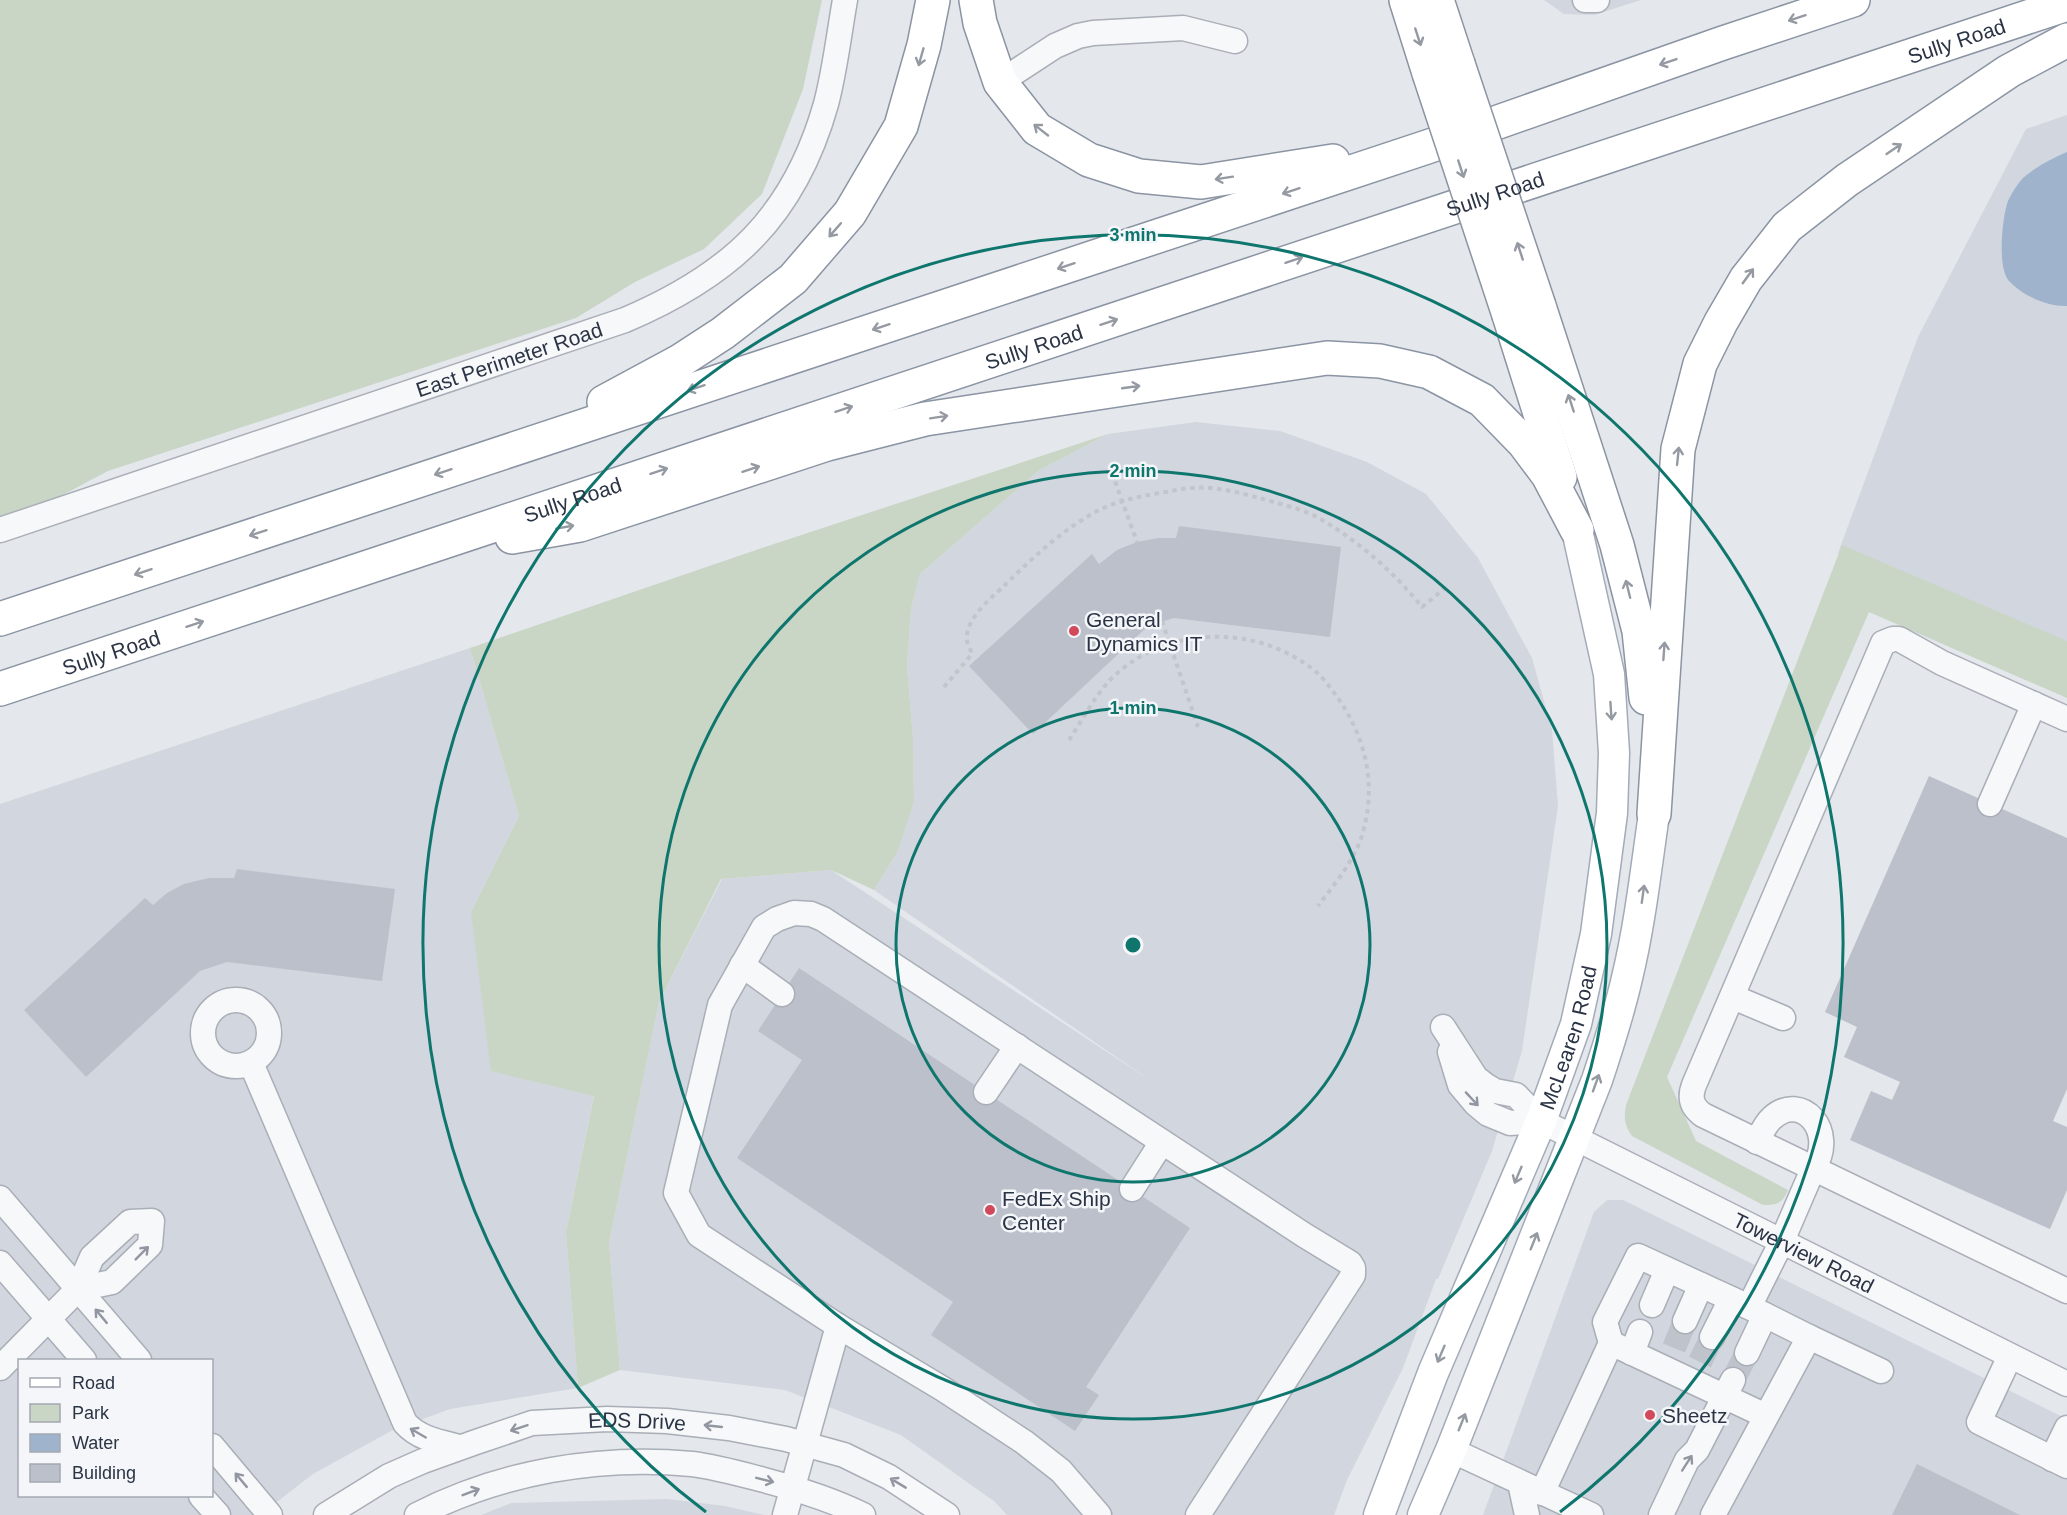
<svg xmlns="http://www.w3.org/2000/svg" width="2067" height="1515" font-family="Helvetica,sans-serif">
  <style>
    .built { fill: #d2d6de; fill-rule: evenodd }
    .green { fill: #c9d6c5 }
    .water { fill: #9fb4cc }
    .building { fill: #bbc0ca }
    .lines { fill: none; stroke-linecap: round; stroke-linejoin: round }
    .minor-tunnel { stroke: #bfc3cb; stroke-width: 24; stroke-dasharray: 24 12; stroke-linecap: butt }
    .minor-casing { stroke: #a9aeb7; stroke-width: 27 }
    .major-casing { stroke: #a3abb8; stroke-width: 33 }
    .highway-casing { stroke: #8b94a3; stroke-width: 36 }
    .path { stroke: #c2c5cb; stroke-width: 4; stroke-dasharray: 4.5 4.5; stroke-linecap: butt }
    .minor { stroke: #f7f8fa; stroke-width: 24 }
    .major { stroke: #fff; stroke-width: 30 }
    .highway { stroke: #fff; stroke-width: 33 }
    .highway-bridge-casing { stroke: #8b94a3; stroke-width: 36; stroke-linecap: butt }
    .highway-bridge { stroke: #fff; stroke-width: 33 }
    .oneway { stroke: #959aa2 }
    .oneway2 { stroke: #9196a0 }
    .ring { fill: none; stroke: #0f766e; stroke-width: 3 }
    .poi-dot { fill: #d1495b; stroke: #f4f6f9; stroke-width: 2 }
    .labels { text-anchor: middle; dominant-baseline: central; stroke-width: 5; stroke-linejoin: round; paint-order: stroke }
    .street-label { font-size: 21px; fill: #2b3445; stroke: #f4f6f9 }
    .poi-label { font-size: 21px; fill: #2b3445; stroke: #f4f6f9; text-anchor: start }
    .centre { fill: #0f766e; stroke: #f4f6f9; stroke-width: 3 }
    .ring-label { font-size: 18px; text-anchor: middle; font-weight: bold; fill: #0f766e; stroke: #f4f6f9; stroke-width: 5; stroke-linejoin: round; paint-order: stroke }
  </style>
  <rect width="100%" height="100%" fill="#e4e7ec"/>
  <g class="built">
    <polygon points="1544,0 1641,0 1594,15 1564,14"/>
    <polygon points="2067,115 2067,650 1838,553 1918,337 2026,129"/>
    <polygon points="1196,422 1280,431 1367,462 1426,494 1478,558 1532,658 1552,730 1558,806 1522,1051 1492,1151 1438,1279 1436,1279 1403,1368 1347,1480 1334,1515 1007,1515 995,1502 901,1435 785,1390 620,1370 609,1243 659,1002 722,879 831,870 1154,1083 874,890 898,851 914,802 913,738 907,666 911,609 920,574 1038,471 1108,434"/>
    <path d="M470,648L519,816L471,912L594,1095L566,1232L578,1388L450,1409L391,1431L313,1474L260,1515H0V804ZM20,1360H212V1496H20Z"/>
    <polygon points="1607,1200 1623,1200 2067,1419 2067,1515 1483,1515 1594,1212"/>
    <polygon points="668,1499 725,1506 764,1515 481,1515 511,1503"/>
  </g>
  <g class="green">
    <polygon points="0,0 822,0 803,89 762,194 704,249 635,282 576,318 108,471 38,508 0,520"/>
    <polygon points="1108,434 1038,471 920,574 911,609 907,666 913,738 914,802 898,851 874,890 831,870 721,879 659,1002 609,1243 620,1370 578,1388 566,1232 594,1096 491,1071 471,912 519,816 470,648 765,547"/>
    <path d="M1842,545L2067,641V698L1869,612L1667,1077L1696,1141L1788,1190C1783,1203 1777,1205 1763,1205L1632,1136C1624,1125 1624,1118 1626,1105Z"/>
  </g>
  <path class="water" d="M2067,152V306C2048,307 2023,296 2009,281C1997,268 2002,217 2008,201C2011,194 2018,183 2023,178C2035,167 2053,158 2067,152Z"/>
  <g class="building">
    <polygon points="1179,526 1341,547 1330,637 1174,618 1148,626 1033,734 969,666 1092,554 1099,564 1117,550 1137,542 1158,538 1176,538"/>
    <polygon points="1929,776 2067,838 2067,1089 2053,1121 2067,1127 2067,1190 2050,1229 1850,1140 1871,1091 1892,1100 1900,1082 1844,1057 1857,1027 1825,1012"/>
    <polygon points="237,869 395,889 382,981 227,962 200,971 86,1077 24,1010 145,898 153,905 167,893 184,884 209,878 234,878"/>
    <polygon points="799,968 1190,1228 1086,1387 1099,1395 1075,1431 931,1335 953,1302 737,1158 802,1060 758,1031"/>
    <polygon points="1917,1464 2020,1515 1892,1515"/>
  </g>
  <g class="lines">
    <g class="minor-tunnel">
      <polyline points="1674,1348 1685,1321"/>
      <polyline points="1700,1362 1712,1337"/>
      <polyline points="1733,1380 1747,1353"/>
    </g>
    <defs>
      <g id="minor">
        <polyline points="1585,0 1597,0"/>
        <polyline points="1000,82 1055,46 1078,36 1093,33 1183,28 1235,41"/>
        <path id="s1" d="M0,530L625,320C731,275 794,217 826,104C835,70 839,34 845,0"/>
        <path d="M2067,719L1942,663L1899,639H1893L1883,643L1694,1085C1689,1098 1692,1107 1703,1115L2067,1291"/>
        <polyline points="1990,804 2034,704"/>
        <polyline points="742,965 782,994"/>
        <polyline points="1733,997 1783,1018"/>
        <circle cx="236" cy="1033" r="33"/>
        <path id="s2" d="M1443,1027L1476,1078L1485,1085L1495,1091L1516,1095L1541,1121L2067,1384"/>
        <polyline points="1450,1052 1460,1085 1476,1104 1488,1114 1510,1123 1541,1121"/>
        <path d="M251,1063L405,1423C419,1439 440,1442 460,1447"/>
        <polyline points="986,1092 1017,1046"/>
        <polyline points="1132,1189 1162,1142"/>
        <polyline points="0,1198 139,1360"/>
        <polyline points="0,1263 84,1360"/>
        <polyline points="1652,1305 1667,1270"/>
        <polyline points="1685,1321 1701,1285"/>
        <polyline points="838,1326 699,1235 676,1193 720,1005 764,927 777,919 794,913 811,914 823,919 1304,1235 1350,1263 1353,1268 1353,1275 1198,1515"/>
        <polyline points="1712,1337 1731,1299"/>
        <polyline points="1809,1337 1881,1371"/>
        <polyline points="1611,1343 1605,1322 1638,1256 1749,1307"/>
        <polyline points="1632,1353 1640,1332"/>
        <polyline points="1747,1353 1765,1315"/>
        <polyline points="2010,1356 1979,1422 2067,1466"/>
        <polyline points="0,1368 78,1289 92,1257 130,1222 152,1221 150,1245 112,1282 78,1289"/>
        <polyline points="212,1446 270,1515"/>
        <polyline points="1451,1450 1591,1515"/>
        <polyline points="2052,1459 2067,1428"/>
        <polyline points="1520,1483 1527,1515"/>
        <polyline points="1542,1493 1611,1343 1766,1416"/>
        <polyline points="201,1496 218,1515"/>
        <path id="s3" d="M326,1515L389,1476L423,1461L476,1442L532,1423L607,1419L667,1421L729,1428L786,1439L844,1455L889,1477L947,1515"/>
        <path d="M417,1515C501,1472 599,1455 692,1464C716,1467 741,1474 764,1480C798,1489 831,1499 863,1515"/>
        <polyline points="785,1515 838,1326 943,1389 1024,1442 1061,1471 1099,1515"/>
        <polyline points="1661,1515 1687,1460 1697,1450 1733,1380"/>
        <path d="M1713,1515L1809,1337L1749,1307L1782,1241L1813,1169C1838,1131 1801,1091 1772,1118C1765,1124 1761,1134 1757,1142"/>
      </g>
      <g id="major">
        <path id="s4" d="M1379,1515L1433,1373L1541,1121L1576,1024L1596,934L1612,813L1614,753L1609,674L1577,530"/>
        <path d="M1423,1515L1451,1450L1597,1080C1608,1047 1619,1013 1627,978C1640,924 1646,869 1654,814"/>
      </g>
      <g id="highway">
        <polyline points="976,0 980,23 1000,82 1037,129 1089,160 1139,176 1201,182 1333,161"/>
        <polyline points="1406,0 1429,73"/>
        <polyline points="1437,0 1458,64"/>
        <polyline points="1539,306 1617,545 1639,631 1646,698"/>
        <polyline points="1509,315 1560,477"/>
        <polyline points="604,402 680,361 723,333 793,279 850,213 901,126 924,45 933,0"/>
        <polyline points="512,537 580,525 827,444 925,419 1327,358 1380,361 1429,372 1482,400 1524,443 1548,475 1577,530"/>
        <polyline points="0,619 1427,147 1723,43 1853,0"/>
        <path id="s5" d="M0,689L2067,4"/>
        <polyline points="1654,814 1678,449 1700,364 1721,322 1746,279 1787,227 1847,180 2009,71 2067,40"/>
      </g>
    </defs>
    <use href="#minor" class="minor-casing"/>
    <use href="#major" class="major-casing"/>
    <use href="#highway" class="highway-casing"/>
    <g class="path">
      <polyline points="1112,473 1137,542"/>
      <polyline points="1162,621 1198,727"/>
      <path d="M944,687L972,654C971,650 968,645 967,641C964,620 990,599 1004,586C1032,558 1063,529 1099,510C1120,500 1142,496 1165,492C1174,491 1183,488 1192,488C1214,486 1237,492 1259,498C1277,503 1298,508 1315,516C1355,538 1393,571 1422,607L1445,588"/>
      <path d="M1069,740C1082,721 1094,697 1110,680C1164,625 1256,623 1315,671C1324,678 1331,689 1338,698C1365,737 1376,782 1364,828C1357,858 1336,882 1318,906"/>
    </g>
    <use href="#minor" class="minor"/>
    <use href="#major" class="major"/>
    <use href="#highway" class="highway"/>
    <defs>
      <g id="highway-bridge">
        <polyline points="1458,64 1539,306"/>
        <polyline points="1429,73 1509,315"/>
      </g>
    </defs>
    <use href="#highway-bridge" class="highway-bridge-casing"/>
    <use href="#highway-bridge" class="highway-bridge"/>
  </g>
  <defs><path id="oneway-shaft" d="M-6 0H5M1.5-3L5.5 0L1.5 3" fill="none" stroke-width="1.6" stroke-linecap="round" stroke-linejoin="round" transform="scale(1.5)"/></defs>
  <g class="oneway">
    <use href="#oneway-shaft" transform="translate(1797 18) rotate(162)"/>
    <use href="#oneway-shaft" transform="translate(1418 37) rotate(72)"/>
    <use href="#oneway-shaft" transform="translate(921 57) rotate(106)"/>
    <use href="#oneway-shaft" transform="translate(1668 62) rotate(161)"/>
    <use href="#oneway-shaft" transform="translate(1041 130) rotate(-142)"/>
    <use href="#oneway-shaft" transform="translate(1894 149) rotate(-34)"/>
    <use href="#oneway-shaft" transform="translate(1461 169) rotate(72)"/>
    <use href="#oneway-shaft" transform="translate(1224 178) rotate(171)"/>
    <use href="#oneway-shaft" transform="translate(1291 191) rotate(162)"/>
    <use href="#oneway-shaft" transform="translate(835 230) rotate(131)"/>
    <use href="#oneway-shaft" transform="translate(1520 251) rotate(-108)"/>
    <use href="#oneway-shaft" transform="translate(1294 260) rotate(-18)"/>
    <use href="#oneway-shaft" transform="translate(1066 266) rotate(162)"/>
    <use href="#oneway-shaft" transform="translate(1748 276) rotate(-54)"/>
    <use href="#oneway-shaft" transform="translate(1109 322) rotate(-18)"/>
    <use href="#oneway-shaft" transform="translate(881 327) rotate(162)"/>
    <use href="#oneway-shaft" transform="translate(1131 387) rotate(-8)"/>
    <use href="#oneway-shaft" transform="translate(696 388) rotate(162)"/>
    <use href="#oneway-shaft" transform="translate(1571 403) rotate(-108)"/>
    <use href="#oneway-shaft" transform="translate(844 409) rotate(-18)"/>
    <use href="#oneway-shaft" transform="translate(939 417) rotate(-9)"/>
    <use href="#oneway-shaft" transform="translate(1678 456) rotate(-84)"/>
    <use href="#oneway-shaft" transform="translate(751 469) rotate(-18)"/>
    <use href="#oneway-shaft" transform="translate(659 471) rotate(-18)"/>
    <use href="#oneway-shaft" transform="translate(443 472) rotate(162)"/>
    <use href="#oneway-shaft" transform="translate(565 527) rotate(-10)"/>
    <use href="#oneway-shaft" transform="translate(258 533) rotate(162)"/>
    <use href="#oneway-shaft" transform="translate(143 572) rotate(162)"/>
    <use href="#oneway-shaft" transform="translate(1628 589) rotate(-104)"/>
    <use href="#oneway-shaft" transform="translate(195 624) rotate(-18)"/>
    <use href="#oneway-shaft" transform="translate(1664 651) rotate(-86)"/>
    <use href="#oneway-shaft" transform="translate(1611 711) rotate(86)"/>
    <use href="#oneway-shaft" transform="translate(1643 894) rotate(-82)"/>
    <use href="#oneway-shaft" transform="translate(1596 1083) rotate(-70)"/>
    <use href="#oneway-shaft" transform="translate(1518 1175) rotate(113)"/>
    <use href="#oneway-shaft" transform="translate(1534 1241) rotate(-68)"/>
    <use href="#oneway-shaft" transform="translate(1441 1354) rotate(113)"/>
    <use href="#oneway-shaft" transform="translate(1462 1422) rotate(-68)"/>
  </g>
  <g class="oneway2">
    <use href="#oneway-shaft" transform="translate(1472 1099) rotate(47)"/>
    <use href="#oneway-shaft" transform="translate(142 1253) rotate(-45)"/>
    <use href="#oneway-shaft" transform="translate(101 1316) rotate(-130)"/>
    <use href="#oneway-shaft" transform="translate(713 1426) rotate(-174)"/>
    <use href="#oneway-shaft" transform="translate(519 1428) rotate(162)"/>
    <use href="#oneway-shaft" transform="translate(418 1433) rotate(-150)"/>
    <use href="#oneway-shaft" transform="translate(1687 1463) rotate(-57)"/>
    <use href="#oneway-shaft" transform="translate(241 1480) rotate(-130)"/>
    <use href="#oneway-shaft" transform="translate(765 1480) rotate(14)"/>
    <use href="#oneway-shaft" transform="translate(898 1483) rotate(-149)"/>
    <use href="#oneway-shaft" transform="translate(471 1492) rotate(-21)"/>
  </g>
  <g class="ring">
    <circle cx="1133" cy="945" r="237"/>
    <circle cx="1133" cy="945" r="474"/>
    <path d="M706 1512A710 710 0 1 1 1560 1512"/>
  </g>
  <g class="poi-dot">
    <circle cx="1074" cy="631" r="6"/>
    <circle cx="990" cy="1210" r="6"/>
    <circle cx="1650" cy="1415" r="6"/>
  </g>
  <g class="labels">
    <g class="street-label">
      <text stroke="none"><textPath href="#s5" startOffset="2061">Sully Road</textPath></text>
      <text stroke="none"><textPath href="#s5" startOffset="1575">Sully Road</textPath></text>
      <text stroke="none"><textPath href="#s5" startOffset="1089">Sully Road</textPath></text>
      <text stroke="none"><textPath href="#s1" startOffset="537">East Perimeter Road</textPath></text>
      <text stroke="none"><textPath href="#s5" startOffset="603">Sully Road</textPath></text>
      <text stroke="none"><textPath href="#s5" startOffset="117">Sully Road</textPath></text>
      <text stroke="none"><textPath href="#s4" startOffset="514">McLearen Road</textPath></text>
      <text stroke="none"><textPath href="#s2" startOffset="435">Towerview Road</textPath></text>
      <text stroke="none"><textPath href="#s3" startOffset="332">EDS Drive</textPath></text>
    </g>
    <g class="poi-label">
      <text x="1086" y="619">General<tspan x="1086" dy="24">Dynamics IT</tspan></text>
      <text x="1002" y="1198">FedEx Ship<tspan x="1002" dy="24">Center</tspan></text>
      <text x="1662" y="1415">Sheetz</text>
    </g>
  </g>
  <circle cx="1133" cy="945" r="9" class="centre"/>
  <g class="ring-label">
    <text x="1133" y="241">3 min</text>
    <text x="1133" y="477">2 min</text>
    <text x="1133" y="714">1 min</text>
  </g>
  <rect x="18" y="1359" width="195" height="138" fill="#f4f6f9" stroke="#a4a8b1" stroke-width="1.5"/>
  <rect x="30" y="1378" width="30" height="9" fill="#ffffff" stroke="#a4a8b1" stroke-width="1.5"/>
  <text x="72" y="1389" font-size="18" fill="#2b3445">Road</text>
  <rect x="30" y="1404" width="30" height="18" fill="#c9d6c5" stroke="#a4a8b1" stroke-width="1.5"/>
  <text x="72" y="1419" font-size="18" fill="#2b3445">Park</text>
  <rect x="30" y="1434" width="30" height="18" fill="#9fb4cc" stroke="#a4a8b1" stroke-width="1.5"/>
  <text x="72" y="1449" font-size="18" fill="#2b3445">Water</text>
  <rect x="30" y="1464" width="30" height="18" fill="#bbc0ca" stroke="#a4a8b1" stroke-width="1.5"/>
  <text x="72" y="1479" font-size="18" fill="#2b3445">Building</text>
</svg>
